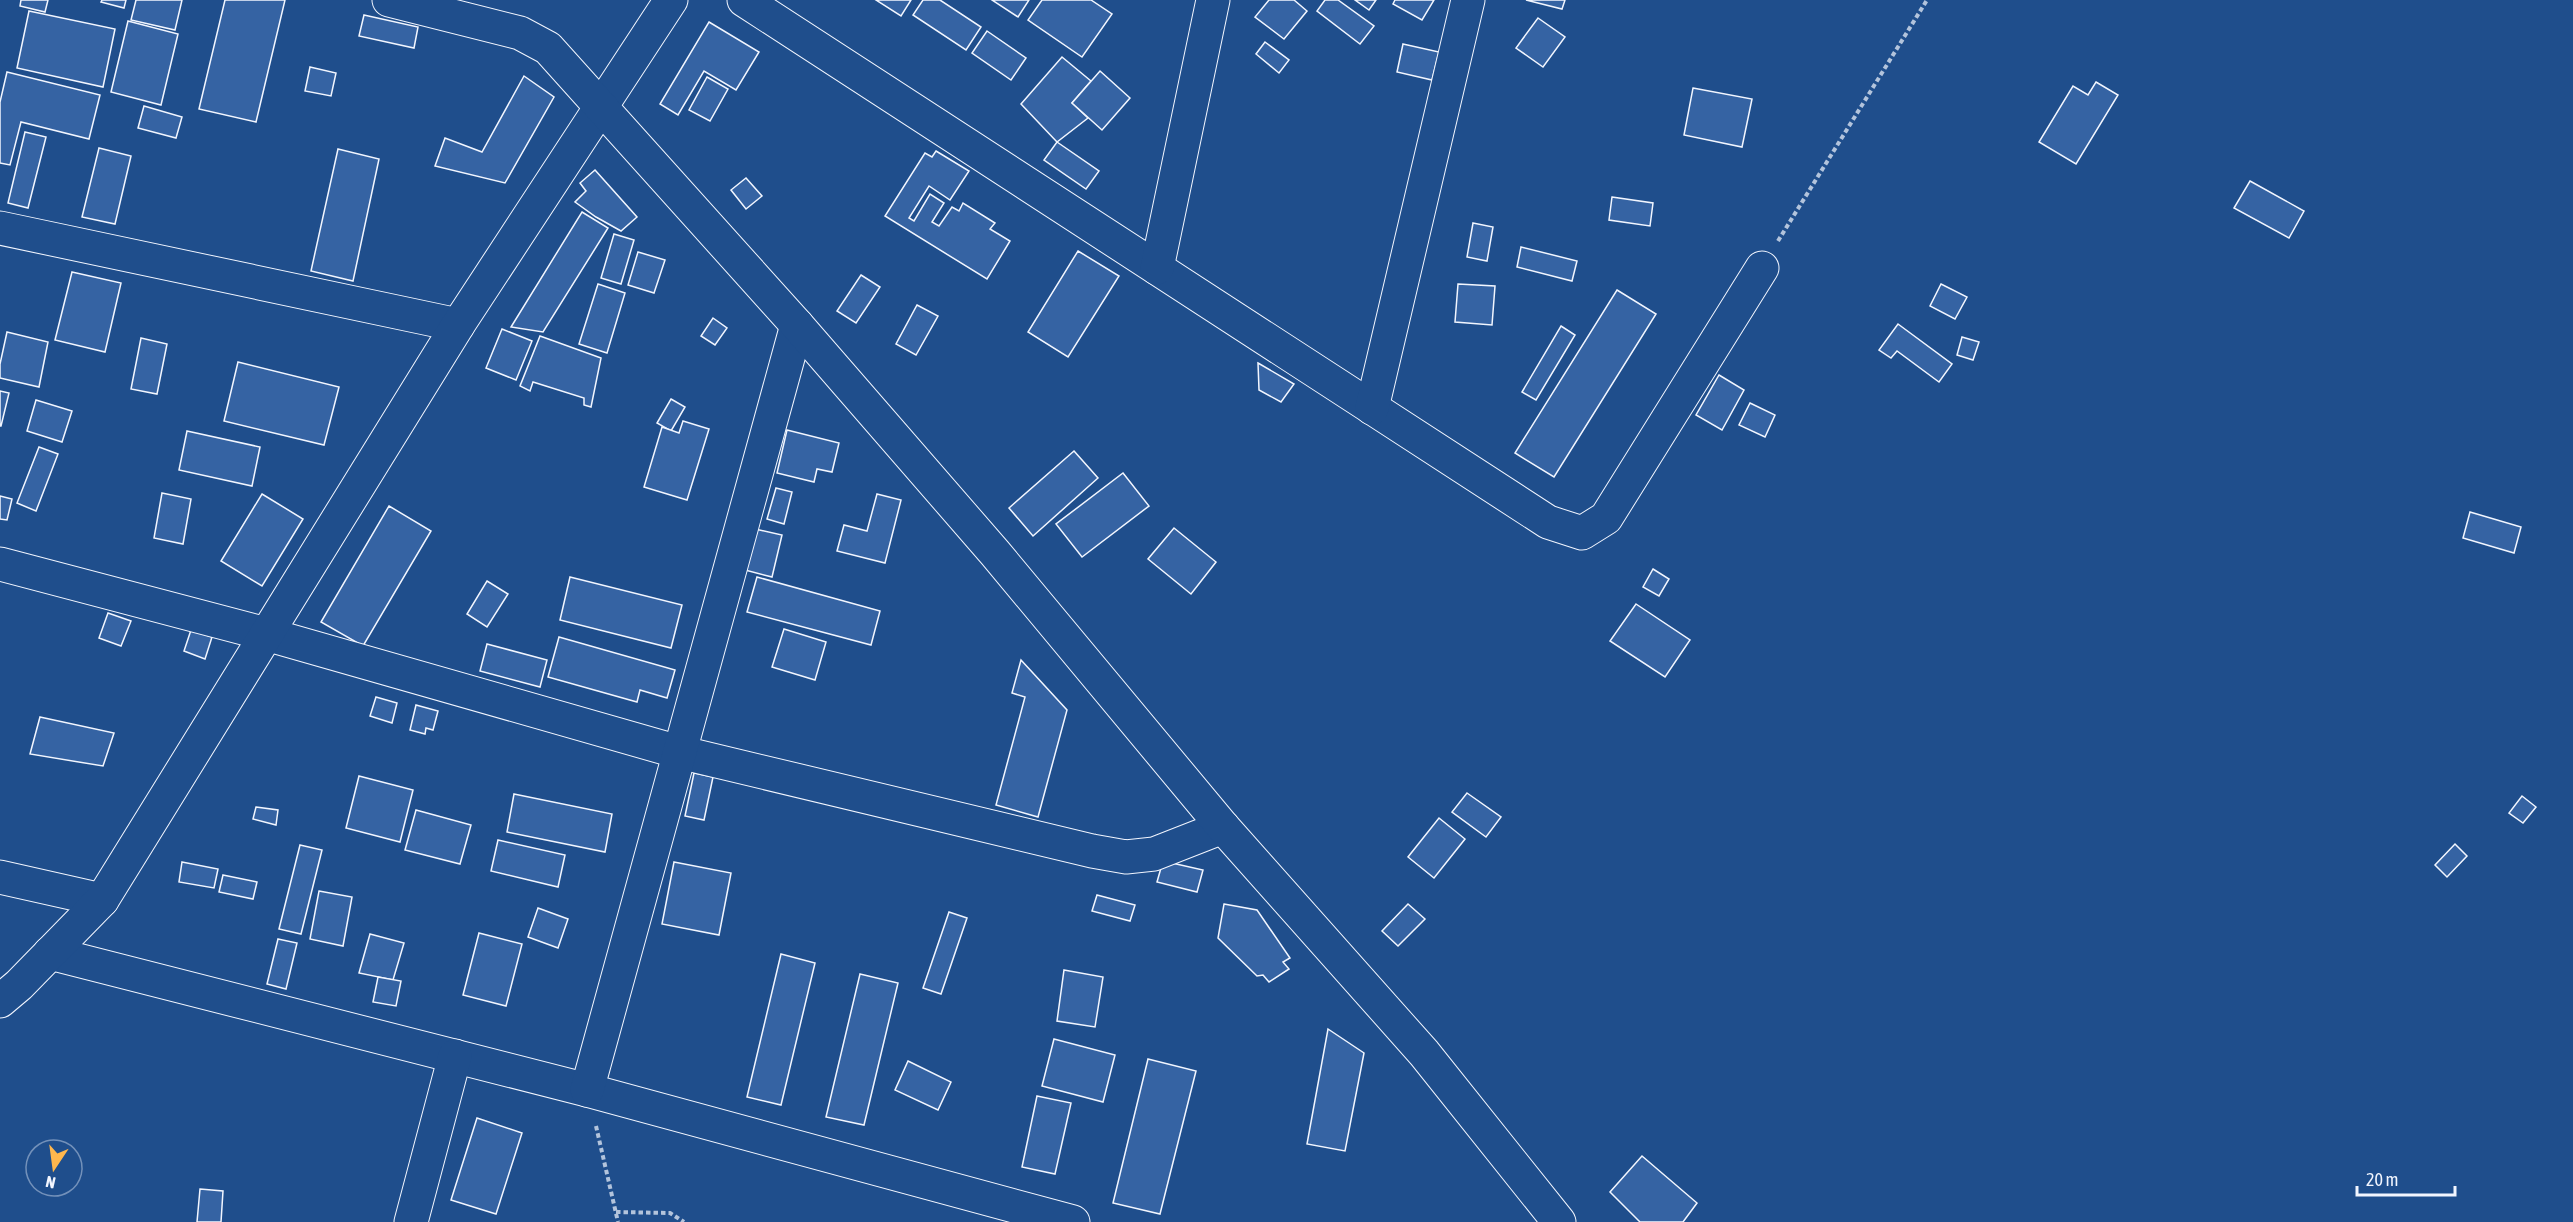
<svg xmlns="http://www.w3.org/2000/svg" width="2573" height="1222" font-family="'Asap Condensed',sans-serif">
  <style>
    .building { fill: #3563a3; stroke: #f2f6ff; stroke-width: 1.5 }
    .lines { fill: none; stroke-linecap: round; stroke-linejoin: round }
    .minor-casing { stroke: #f2f6ff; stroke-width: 35 }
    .major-casing { stroke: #f2f6ff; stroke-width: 35 }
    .path { stroke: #b3c4dc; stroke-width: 4; stroke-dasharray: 4.5 3; stroke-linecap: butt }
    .minor { stroke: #1f4e8c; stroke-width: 33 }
    .major { stroke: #1f4e8c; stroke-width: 33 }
  </style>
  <rect width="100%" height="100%" fill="#1f4e8c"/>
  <g class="building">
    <polygon points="21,0 48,0 45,12 20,6"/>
    <polygon points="102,0 126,0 124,8 101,2"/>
    <polygon points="136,0 182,0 175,30 131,20"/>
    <polygon points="225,0 285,0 256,122 199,109"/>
    <polygon points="876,0 911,0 901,16"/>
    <polygon points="923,0 940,0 981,27 966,50 913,15"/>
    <polygon points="992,0 1029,0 1018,17"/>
    <polygon points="1042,0 1091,0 1112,14 1082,57 1028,20"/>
    <polygon points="1269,0 1294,0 1307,11 1284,39 1255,17"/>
    <polygon points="1325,0 1338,0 1374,26 1360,44 1317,11"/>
    <polygon points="1355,0 1376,0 1369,10"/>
    <polygon points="1395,0 1434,0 1422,20 1393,4"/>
    <polygon points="1526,0 1565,0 1562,9"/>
    <polygon points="29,11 115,29 103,87 17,68"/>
    <polygon points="364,15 418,27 414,48 359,36"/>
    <polygon points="1538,18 1565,37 1543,67 1516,48"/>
    <polygon points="128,21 178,34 161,105 111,92"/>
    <polygon points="709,22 759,52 736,90 704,71 678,115 660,104"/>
    <polygon points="987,31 1026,58 1011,80 972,53"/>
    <polygon points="1265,42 1289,60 1279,73 1256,54"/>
    <polygon points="1403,44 1439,52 1432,80 1397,72"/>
    <polygon points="1062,57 1091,81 1072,103 1088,118 1057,142 1021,104"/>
    <polygon points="310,67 336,73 331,96 305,91"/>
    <polygon points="1100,71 1130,98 1102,130 1072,103"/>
    <polygon points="7,72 100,95 89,139 21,122 10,165 0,163 0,102"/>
    <polygon points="524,76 554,97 505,183 435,166 445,138 482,152"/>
    <polygon points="707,77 728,89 710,121 689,110"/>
    <polygon points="2096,82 2118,95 2076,164 2039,142 2073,86 2088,95"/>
    <polygon points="1693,88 1752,99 1742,147 1684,135"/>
    <polygon points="144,106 182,117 176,138 138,128"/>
    <polygon points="25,132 46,137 28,208 8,203"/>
    <polygon points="1057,142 1099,171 1086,189 1044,160"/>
    <polygon points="99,148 131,156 115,224 82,217"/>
    <polygon points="338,149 379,159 353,281 311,271"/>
    <polygon points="936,151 969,171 950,200 929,186 909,218 914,221 930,194 944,203 932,222 939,226 952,207 959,211 963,203 995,223 990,229 1010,241 987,279 885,216 925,153 932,157"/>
    <polygon points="595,170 637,217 621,231 596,217 575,202 586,191 580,183"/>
    <polygon points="746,178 762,196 746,209 731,190"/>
    <polygon points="2250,181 2304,211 2289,238 2234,208"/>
    <polygon points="1612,197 1653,203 1650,226 1609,220"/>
    <polygon points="582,212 608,228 543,332 511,327"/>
    <polygon points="1473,223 1493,227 1487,261 1467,257"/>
    <polygon points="614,234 634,240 621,284 601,278"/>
    <polygon points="1521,247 1577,261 1572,281 1517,267"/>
    <polygon points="1078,251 1119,276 1068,357 1028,332"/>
    <polygon points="638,252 665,260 654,293 628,285"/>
    <polygon points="72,272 121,283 105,352 55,340"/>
    <polygon points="861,275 880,287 856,323 837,311"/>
    <polygon points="598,284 625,293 607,353 579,344"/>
    <polygon points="1458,284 1495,286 1492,325 1455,322"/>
    <polygon points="1941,284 1967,297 1955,319 1930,306"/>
    <polygon points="1617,290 1656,314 1554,477 1515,453"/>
    <polygon points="917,305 938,316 916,355 896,344"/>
    <polygon points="713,318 727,328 715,345 701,336"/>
    <polygon points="1898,324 1952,364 1939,382 1897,351 1891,358 1879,350"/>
    <polygon points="1561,326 1575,335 1536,400 1522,392"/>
    <polygon points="502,329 532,341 516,380 486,368"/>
    <polygon points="7,332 48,342 39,387 0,378 0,364"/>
    <polygon points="540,336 601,358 591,407 584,405 584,398 533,382 530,391 520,386"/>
    <polygon points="1962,337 1979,342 1973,360 1957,355"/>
    <polygon points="141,338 167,344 157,394 131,389"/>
    <polygon points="238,362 339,387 324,445 224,421"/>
    <polygon points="1258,363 1294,384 1281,402 1259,390"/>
    <polygon points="1719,375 1744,390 1722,430 1696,415"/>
    <polygon points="0,391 9,393 1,426 0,426"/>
    <polygon points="671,399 685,407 671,431 657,423"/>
    <polygon points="36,400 72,411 62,442 27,431"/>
    <polygon points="1750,403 1775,415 1765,437 1739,425"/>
    <polygon points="683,421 709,429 687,500 644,487 662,427 679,433"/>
    <polygon points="787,430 839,443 832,472 817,469 814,482 777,473"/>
    <polygon points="187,431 260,447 252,486 179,470"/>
    <polygon points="39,447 58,454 36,511 17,503"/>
    <polygon points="1074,451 1098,478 1033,536 1009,508"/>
    <polygon points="1123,473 1149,506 1082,557 1056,524"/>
    <polygon points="776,488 792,492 784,524 767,519"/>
    <polygon points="162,493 191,499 183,544 154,538"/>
    <polygon points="262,494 303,519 262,586 221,561"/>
    <polygon points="877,494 901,500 885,563 837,551 844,525 867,531"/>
    <polygon points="0,496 12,499 7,520 0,519"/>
    <polygon points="389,506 431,531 363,646 321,622"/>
    <polygon points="2470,512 2521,527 2514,553 2463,538"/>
    <polygon points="1174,528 1216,562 1191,594 1148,559"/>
    <polygon points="755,529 782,535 772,577 745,570"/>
    <polygon points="1653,569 1669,579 1659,596 1643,587"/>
    <polygon points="570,577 682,605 671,648 560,620"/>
    <polygon points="757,577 880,611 871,645 747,612"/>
    <polygon points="487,581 508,594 487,627 467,614"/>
    <polygon points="1636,604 1690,640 1665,677 1610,641"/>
    <polygon points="108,613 131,621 121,646 99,638"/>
    <polygon points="784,629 826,642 815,680 772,667"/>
    <polygon points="191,630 212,637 205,659 184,651"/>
    <polygon points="559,637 675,670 667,698 640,690 637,702 548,677"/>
    <polygon points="487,644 547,660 540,687 480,671"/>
    <polygon points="1021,660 1067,710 1038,817 996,805 1025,697 1012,693"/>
    <polygon points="376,697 397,703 392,723 370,716"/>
    <polygon points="416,705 438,711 433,730 426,728 425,734 410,730"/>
    <polygon points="40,717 114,733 103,766 30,754"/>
    <polygon points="694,773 713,777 704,820 685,816"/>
    <polygon points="359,776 413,790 400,842 346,828"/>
    <polygon points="1467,793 1501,817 1486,837 1452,812"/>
    <polygon points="514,794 612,814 605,852 507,832"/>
    <polygon points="2522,796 2536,807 2523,823 2509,813"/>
    <polygon points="256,807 278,810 276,825 253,819"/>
    <polygon points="416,810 471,825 460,864 405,850"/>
    <polygon points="1439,818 1465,839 1434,878 1408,857"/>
    <polygon points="498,840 565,855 558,887 491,871"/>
    <polygon points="2455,844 2467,856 2447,877 2435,865"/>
    <polygon points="300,845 322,850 301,934 279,929"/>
    <polygon points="1163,861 1203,870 1197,892 1157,882"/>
    <polygon points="182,862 218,869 214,888 179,882"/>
    <polygon points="674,862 731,873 719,935 662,924"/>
    <polygon points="223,875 257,882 253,899 219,892"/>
    <polygon points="319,891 352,897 343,946 310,939"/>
    <polygon points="1097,895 1135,905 1130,921 1092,911"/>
    <polygon points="1224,904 1257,910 1290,958 1283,962 1289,969 1269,982 1263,975 1257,976 1218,938"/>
    <polygon points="1408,904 1425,919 1398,946 1382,931"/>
    <polygon points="538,908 568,919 558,948 528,937"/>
    <polygon points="949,912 967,918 941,994 923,988"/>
    <polygon points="479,933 522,944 506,1006 463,995"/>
    <polygon points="370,934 404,943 393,980 359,973"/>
    <polygon points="278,939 297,943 286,989 267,984"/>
    <polygon points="781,954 815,963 781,1105 747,1097"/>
    <polygon points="1064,970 1103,977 1095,1027 1057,1021"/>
    <polygon points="860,974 898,983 864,1125 826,1117"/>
    <polygon points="378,977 401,981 396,1006 373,1002"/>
    <polygon points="1328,1029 1364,1053 1345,1151 1307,1144"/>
    <polygon points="1054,1039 1115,1055 1103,1102 1042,1086"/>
    <polygon points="1148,1059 1196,1071 1160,1214 1113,1203"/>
    <polygon points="908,1061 951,1082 938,1110 895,1090"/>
    <polygon points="1037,1096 1071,1103 1055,1174 1022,1167"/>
    <polygon points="477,1118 522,1133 496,1214 451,1200"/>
    <polygon points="1642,1156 1697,1203 1683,1222 1640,1222 1610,1192"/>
    <polygon points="200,1189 223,1191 221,1222 197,1222"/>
  </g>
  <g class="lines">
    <defs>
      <g id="minor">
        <polyline points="744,0 1548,522 1582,533 1606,518 1762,268"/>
        <polyline points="0,228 458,325"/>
        <polyline points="1157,268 1213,0"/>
        <polyline points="1372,408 1468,0"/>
        <polyline points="0,564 266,634 679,752 1092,851 1126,857 1154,854 1223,827"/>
        <polyline points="0,877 102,900"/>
        <polyline points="50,953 587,1090 1073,1222"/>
        <polyline points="0,1001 19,985 102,900 458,325 671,0"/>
        <polyline points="587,1090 797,325"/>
        <polyline points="411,1222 455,1056"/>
      </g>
      <polyline id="major" points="389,0 520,33 548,48 797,325 995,553 1223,827 1424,1053 1559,1222"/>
    </defs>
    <use href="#minor" class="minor-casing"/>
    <use href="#major" class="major-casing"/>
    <g class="path">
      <polyline points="1778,241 1927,0"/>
      <polyline points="596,1126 618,1222"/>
      <polyline points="616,1212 670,1213 684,1222"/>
    </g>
    <use href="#minor" class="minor"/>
    <use href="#major" class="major"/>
  </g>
  <g transform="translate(54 1168) rotate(193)"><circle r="28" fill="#1f4e8c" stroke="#7391ba" stroke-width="1.5"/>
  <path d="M0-4.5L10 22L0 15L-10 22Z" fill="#ffb74d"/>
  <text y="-9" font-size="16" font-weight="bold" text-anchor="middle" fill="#f2f6ff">N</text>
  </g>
  <path d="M2357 1186v9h98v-9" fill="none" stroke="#f2f6ff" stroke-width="3"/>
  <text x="2366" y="1186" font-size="18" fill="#f2f6ff" stroke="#1f4e8c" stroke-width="4.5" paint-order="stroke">20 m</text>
</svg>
